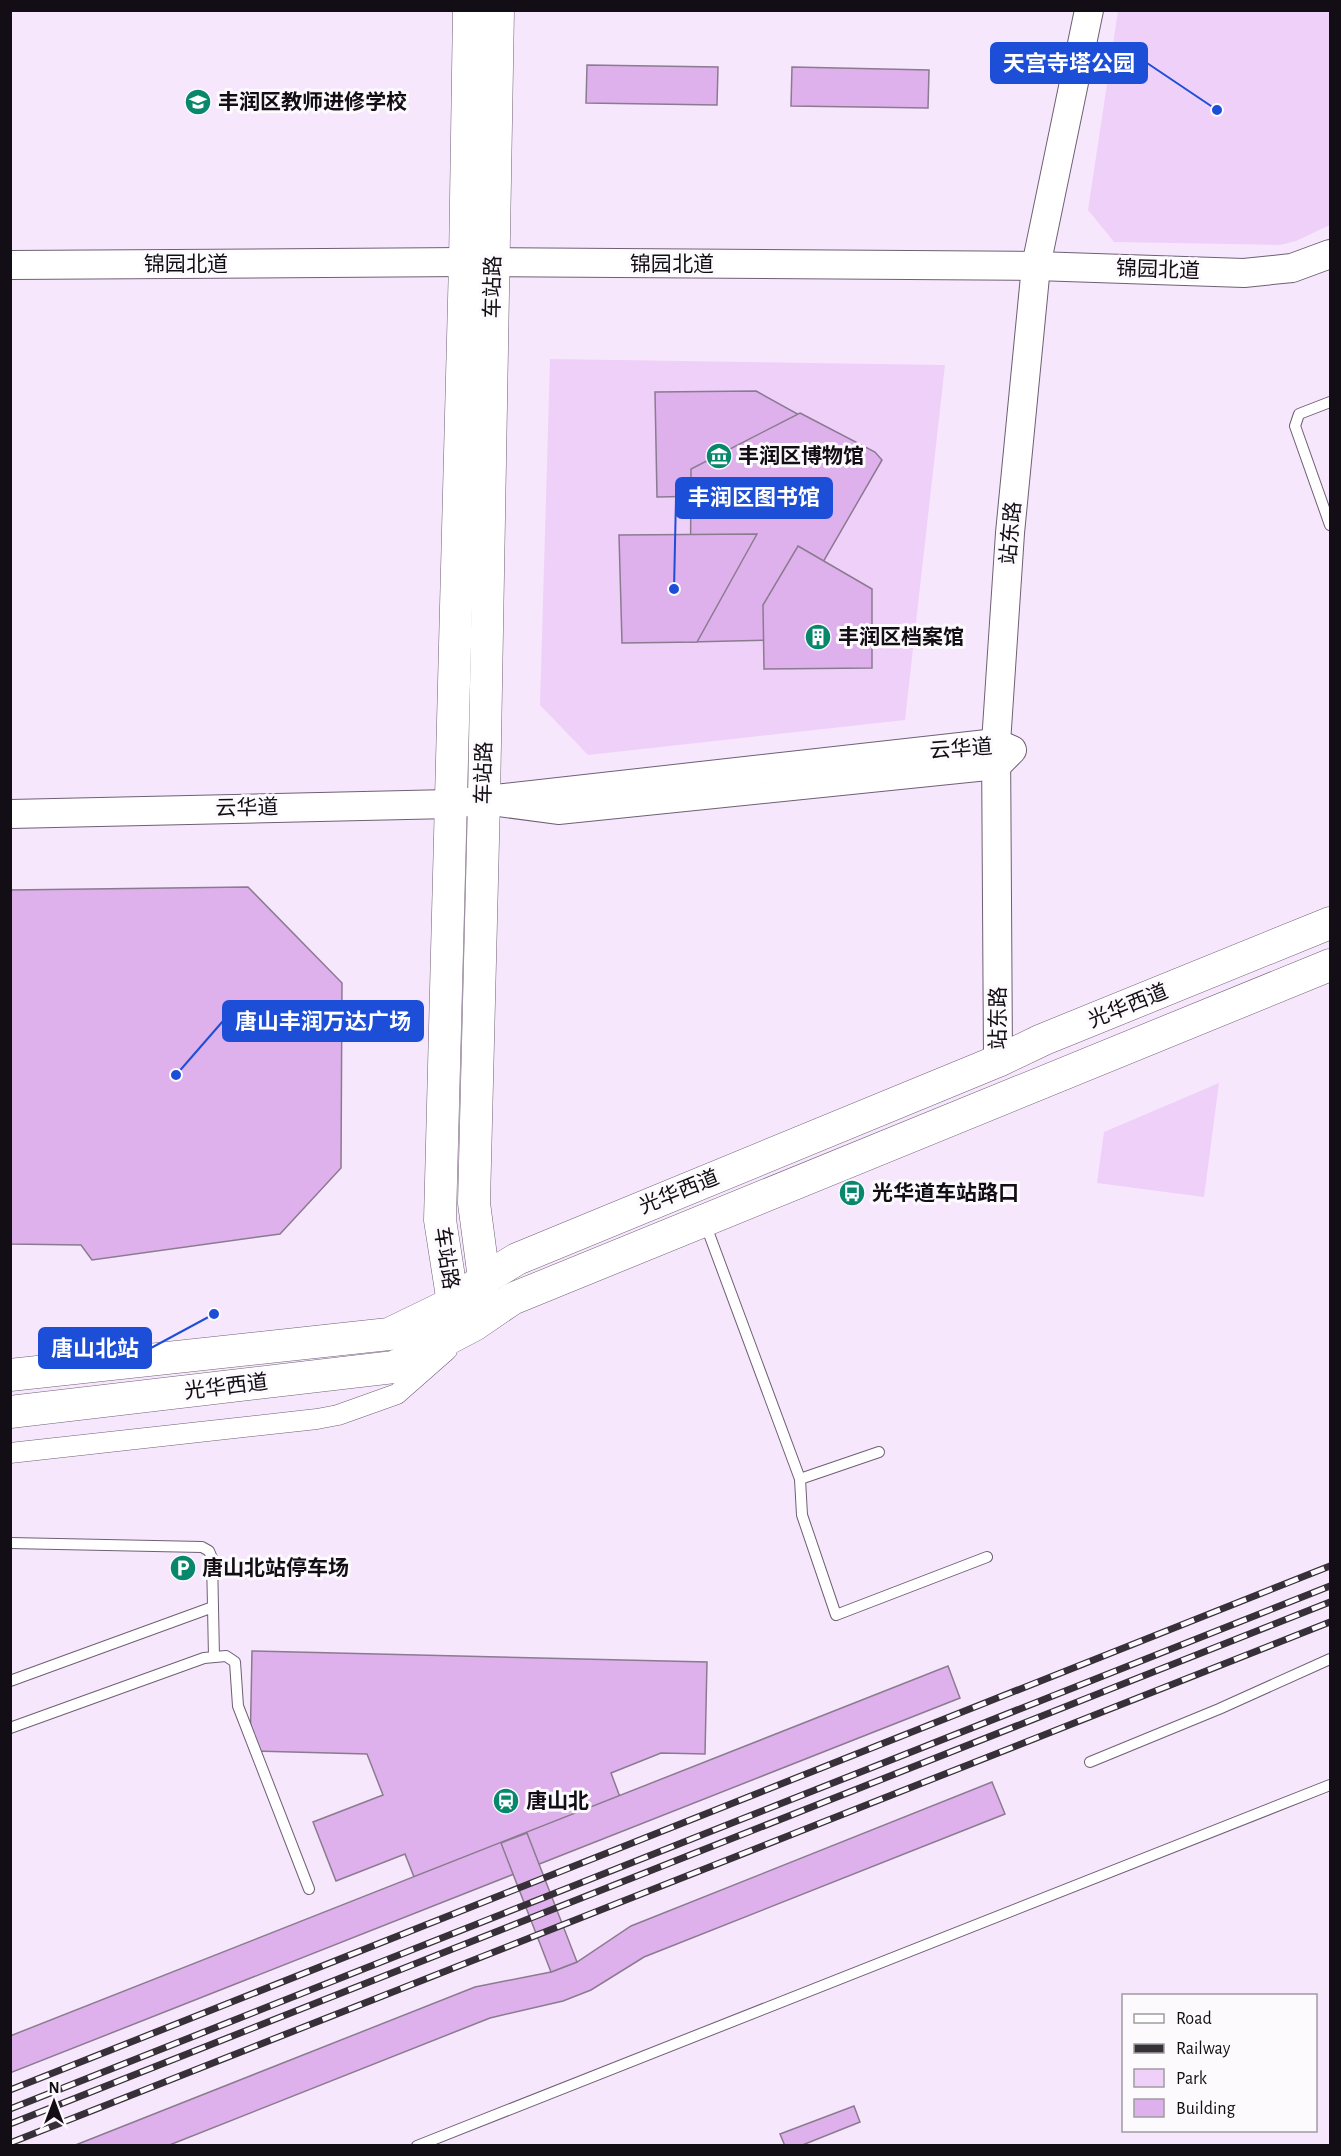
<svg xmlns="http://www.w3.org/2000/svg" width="1341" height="2156" font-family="'Alegreya Sans','Noto Sans SC',sans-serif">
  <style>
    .green { fill: #efd0f9 }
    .building { fill: #deb1ec; stroke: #8a7b8f; stroke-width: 1.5 }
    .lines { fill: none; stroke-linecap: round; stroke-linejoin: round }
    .lane-casing { stroke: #6e6073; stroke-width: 12 }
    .street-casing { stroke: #6e6073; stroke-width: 21 }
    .secondary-casing { stroke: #6e6073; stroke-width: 30 }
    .primary-casing { stroke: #6e6073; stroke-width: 33 }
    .lane { stroke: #fff; stroke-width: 10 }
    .street { stroke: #fff; stroke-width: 20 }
    .secondary { stroke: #fff; stroke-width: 28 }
    .primary { stroke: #fff; stroke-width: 32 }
    .rail-casing { stroke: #373039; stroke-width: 7 }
    .rail { stroke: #fdfafe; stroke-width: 4.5; stroke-dasharray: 14; stroke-linecap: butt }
    .labels { text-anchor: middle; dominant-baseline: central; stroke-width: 6; stroke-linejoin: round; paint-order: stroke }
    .poi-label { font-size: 21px; font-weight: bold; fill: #130e15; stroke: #fdfafe; text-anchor: start }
    .street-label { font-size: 21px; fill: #130e15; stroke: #fdfafe }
    .leader { fill: none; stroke: #1d4ed8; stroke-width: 2 }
    .callout-dot { fill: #1d4ed8; stroke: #fdfafe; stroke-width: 2 }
    .callout { fill: #1d4ed8; stroke: #1d4ed8; stroke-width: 2 }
    .callout-label { font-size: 22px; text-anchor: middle; font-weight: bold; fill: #fff }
  </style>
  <rect width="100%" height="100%" fill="#f7e7fd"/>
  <g class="green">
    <polygon points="1118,11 1330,11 1330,225 1296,241 1280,245 1114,242 1088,210"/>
    <polygon points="550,359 945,365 905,720 588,755 540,705"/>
    <polygon points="1219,1083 1204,1197 1097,1183 1104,1132"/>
  </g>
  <g class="building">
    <polygon points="587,65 718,67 717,105 586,103"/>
    <polygon points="792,67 929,70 928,108 791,106"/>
    <polygon points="756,391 803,417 760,495 657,497 655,392"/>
    <polygon points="800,413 875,452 882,460 778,640 690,642 691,469"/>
    <polygon points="757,534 697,642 622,643 619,535"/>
    <polygon points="798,546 872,589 872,668 764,669 763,605"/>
    <polygon points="248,887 342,983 341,1168 280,1234 92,1260 81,1245 10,1244 10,890"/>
    <polygon points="252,1651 707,1662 705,1754 661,1753 611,1773 620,1797 414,1877 405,1854 336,1881 313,1822 383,1795 367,1754 250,1751"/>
    <polygon points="948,1666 960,1698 10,2073 10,2036"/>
    <polygon points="992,1782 1005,1814 644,1957 591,1990 563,2001 490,2018 167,2146 73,2146 475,1987 551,1972 577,1962 631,1926"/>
    <polygon points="527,1833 577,1962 551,1972 501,1843"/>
    <polygon points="854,2106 860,2122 800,2146 785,2146 780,2134"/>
  </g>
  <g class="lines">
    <defs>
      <g id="lane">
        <polyline points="1330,402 1299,414 1295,426 1330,525"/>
        <polyline points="705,1223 800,1479 802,1515 836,1615 987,1557"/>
        <polyline points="800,1479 879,1452"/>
        <polyline points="10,1543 202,1547 209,1551 212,1558 214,1657"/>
        <polyline points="10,1681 213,1607"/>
        <polyline points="10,1728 204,1658 226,1656 235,1662 238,1706 309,1889"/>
        <polyline points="1090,1762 1219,1709 1330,1659"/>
        <polyline points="417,2146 1330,1785"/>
      </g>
      <polyline id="street" points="10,1453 317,1419 338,1415 397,1394 447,1350"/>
      <g id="secondary">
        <polyline points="10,265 465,262 1036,266 1244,273 1292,268 1330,254"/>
        <polyline points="10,814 450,804 996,743 1012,750 997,765 558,810 484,800"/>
        <polyline points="998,1061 996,743 1010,533 1036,266 1089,10"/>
      </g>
      <g id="primary">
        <polyline points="480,1298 484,1279 474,1203 484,800 498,10"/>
        <polyline points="464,1315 453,1303 440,1220 465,262 469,10"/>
        <polyline points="10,1375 389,1334 453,1303 484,1279 517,1259 998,1061 1042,1040 1330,923"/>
        <polyline points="10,1412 394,1367 474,1325 512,1299 1330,965"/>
      </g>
    </defs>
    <use href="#lane" class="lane-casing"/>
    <use href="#street" class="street-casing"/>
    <use href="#secondary" class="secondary-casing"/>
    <use href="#primary" class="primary-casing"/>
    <use href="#lane" class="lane"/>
    <use href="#street" class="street"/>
    <use href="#secondary" class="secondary"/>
    <use href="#primary" class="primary"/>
    <defs>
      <g id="rail">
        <polyline points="10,2090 1330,1566"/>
        <polyline points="10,2109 1330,1586"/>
        <polyline points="10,2124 1330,1602"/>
        <polyline points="10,2143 1330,1622"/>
      </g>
    </defs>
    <use href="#rail" class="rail-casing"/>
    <use href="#rail" class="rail"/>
  </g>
  <defs>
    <symbol id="school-disc" viewBox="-11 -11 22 22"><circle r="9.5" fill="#07876b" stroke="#fdfafe"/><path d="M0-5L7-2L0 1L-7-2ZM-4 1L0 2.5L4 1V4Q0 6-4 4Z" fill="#fff"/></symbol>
    <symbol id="museum-disc" viewBox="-11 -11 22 22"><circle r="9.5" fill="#07876b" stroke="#fdfafe"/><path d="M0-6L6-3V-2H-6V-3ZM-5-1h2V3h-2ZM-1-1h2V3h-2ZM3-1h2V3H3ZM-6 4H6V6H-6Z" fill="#fff"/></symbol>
    <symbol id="building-disc" viewBox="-11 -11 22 22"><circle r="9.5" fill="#07876b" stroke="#fdfafe"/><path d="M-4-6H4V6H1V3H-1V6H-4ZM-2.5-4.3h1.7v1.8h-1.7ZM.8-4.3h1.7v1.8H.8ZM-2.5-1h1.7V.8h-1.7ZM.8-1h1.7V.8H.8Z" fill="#fff"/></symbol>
    <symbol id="bus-disc" viewBox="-11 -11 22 22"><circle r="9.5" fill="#07876b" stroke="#fdfafe"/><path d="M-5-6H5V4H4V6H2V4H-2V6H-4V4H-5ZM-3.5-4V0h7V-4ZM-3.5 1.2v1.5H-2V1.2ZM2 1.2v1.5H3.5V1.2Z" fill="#fff"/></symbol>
    <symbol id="parking-disc" viewBox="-11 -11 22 22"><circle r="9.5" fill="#07876b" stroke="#fdfafe"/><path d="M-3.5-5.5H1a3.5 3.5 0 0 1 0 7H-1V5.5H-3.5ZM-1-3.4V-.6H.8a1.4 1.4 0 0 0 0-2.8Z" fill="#fff"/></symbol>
    <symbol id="station-disc" viewBox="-11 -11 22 22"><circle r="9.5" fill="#07876b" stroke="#fdfafe"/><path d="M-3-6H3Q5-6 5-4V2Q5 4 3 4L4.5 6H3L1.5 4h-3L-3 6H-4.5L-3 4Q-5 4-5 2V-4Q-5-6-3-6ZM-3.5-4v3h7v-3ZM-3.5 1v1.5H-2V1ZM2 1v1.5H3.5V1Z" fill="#fff"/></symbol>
  </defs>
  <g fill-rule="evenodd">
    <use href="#school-disc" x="183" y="87" width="30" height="30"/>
    <use href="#museum-disc" x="704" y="441" width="30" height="30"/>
    <use href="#building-disc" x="803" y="622" width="30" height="30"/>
    <use href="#bus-disc" x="837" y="1178" width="30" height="30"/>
    <use href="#parking-disc" x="168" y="1553" width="30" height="30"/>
    <use href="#station-disc" x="491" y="1786" width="30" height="30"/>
  </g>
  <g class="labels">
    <g class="poi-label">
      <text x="218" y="102">丰润区教师进修学校</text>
      <text x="738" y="456">丰润区博物馆</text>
      <text x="838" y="637">丰润区档案馆</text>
      <text x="872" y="1193">光华道车站路口</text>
      <text x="202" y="1568">唐山北站停车场</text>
      <text x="526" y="1801">唐山北</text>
    </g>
    <g class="street-label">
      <text x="186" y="264">锦园北道</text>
      <text x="672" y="264">锦园北道</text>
      <text transform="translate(1158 270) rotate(2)">锦园北道</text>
      <text transform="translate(493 287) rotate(-89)">车站路</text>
      <text transform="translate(1011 533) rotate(-85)">站东路</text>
      <text transform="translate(961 749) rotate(-4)">云华道</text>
      <text transform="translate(484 773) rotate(-89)">车站路</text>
      <text transform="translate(247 808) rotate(-1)">云华道</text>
      <text transform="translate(1128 1006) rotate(-22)">光华西道</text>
      <text transform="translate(998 1018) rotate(-90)">站东路</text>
      <text transform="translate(679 1192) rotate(-22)">光华西道</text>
      <text transform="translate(446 1258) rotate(81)">车站路</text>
      <text transform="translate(226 1387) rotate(-7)">光华西道</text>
    </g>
  </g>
  <path class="leader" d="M1217 110L1147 63M674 589L676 498M176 1075L223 1021M214 1314L151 1348"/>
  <g class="callout-dot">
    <circle cx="1217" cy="110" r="6"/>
    <circle cx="674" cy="589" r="6"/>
    <circle cx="176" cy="1075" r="6"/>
    <circle cx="214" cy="1314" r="6"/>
  </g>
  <g class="callout">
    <rect x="991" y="43" width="156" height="40" rx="6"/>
    <rect x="676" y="478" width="156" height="40" rx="6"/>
    <rect x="223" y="1001" width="200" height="40" rx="6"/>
    <rect x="39" y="1328" width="112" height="40" rx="6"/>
  </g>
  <g class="callout-label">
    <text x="1069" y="71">天宫寺塔公园</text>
    <text x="754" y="505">丰润区图书馆</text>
    <text x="323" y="1029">唐山丰润万达广场</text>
    <text x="95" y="1356">唐山北站</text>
  </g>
  <rect width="1341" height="2156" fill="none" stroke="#130e15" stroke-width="24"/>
  <rect x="1122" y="1994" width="195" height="138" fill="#fdfafe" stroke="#9f9ca1" stroke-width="1.5"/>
  <rect x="1134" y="2014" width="30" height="9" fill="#ffffff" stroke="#9f9ca1" stroke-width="1.5"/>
  <text x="1176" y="2024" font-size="18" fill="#130e15">Road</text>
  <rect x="1134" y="2044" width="30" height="9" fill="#373039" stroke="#9f9ca1" stroke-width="1.5"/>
  <text x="1176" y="2054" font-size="18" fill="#130e15">Railway</text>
  <rect x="1134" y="2069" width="30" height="18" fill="#efd0f9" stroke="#9f9ca1" stroke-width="1.5"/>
  <text x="1176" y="2084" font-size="18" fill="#130e15">Park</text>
  <rect x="1134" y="2099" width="30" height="18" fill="#deb1ec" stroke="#9f9ca1" stroke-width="1.5"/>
  <text x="1176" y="2114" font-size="18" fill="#130e15">Building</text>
  <g transform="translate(54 2102)" stroke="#fdfafe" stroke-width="4.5" paint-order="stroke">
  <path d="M0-4.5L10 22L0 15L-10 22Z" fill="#130e15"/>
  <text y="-9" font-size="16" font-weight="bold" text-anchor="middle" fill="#130e15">N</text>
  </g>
</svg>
